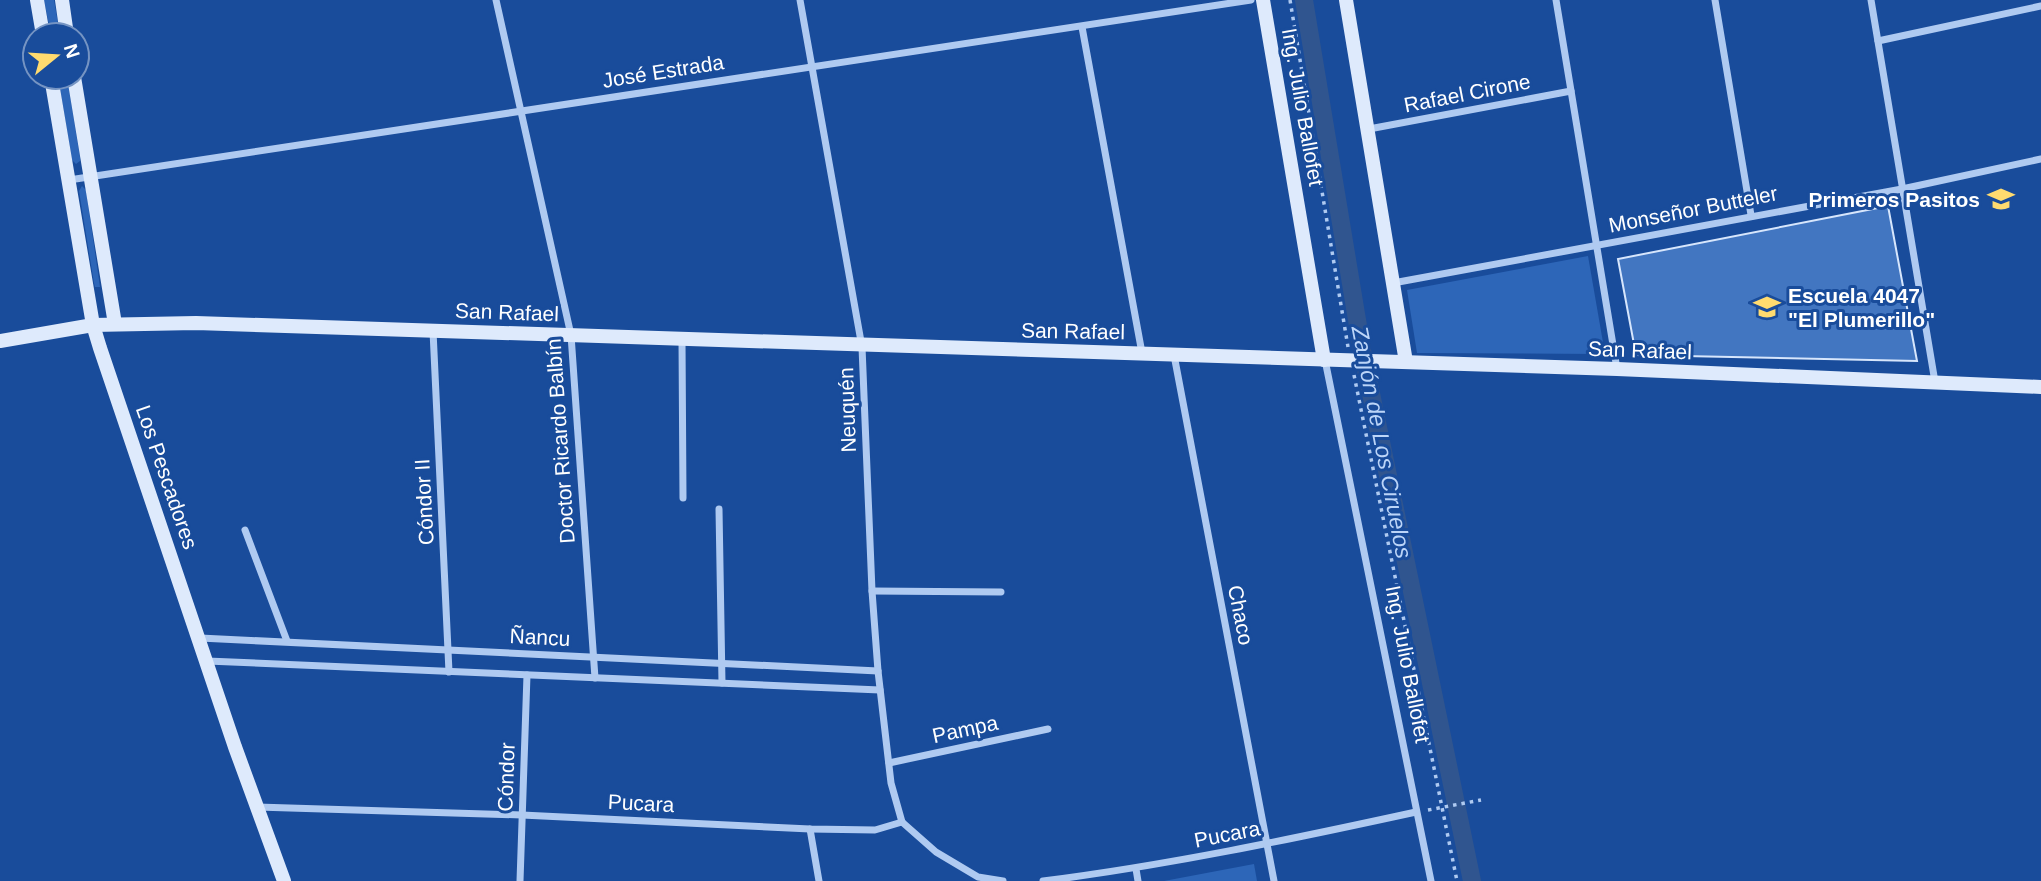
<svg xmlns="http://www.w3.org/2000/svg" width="2041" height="881" font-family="Helvetica,sans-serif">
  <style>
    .green { fill: #2d66b8 }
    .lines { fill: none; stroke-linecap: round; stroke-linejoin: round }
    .canal { stroke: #30558f; stroke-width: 18 }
    .building { fill: #4276c1; stroke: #d7e6fc; stroke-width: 2 }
    .path { stroke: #afcaf1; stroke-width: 3.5; stroke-dasharray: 3.5 5; stroke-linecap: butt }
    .street { stroke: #afcaf1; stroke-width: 7 }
    .secondary { stroke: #deeafc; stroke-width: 14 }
    .labels { text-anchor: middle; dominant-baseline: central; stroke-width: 6; stroke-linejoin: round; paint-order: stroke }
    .street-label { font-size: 21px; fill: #fff; stroke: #194c9b }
    .poi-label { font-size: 21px; font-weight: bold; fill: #fff; stroke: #194c9b; text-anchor: end }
    .water-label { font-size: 23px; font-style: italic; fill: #bcd5f8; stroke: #194c9b }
  </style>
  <rect width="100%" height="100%" fill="#194c9b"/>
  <g class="green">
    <polygon points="44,0 54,0 60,35 51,35"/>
    <polygon points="58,77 67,77 80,157 80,161 76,164 72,160"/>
    <polygon points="82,186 86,190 100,287 95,287 94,283 79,191"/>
    <polygon points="1588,256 1605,354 1417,353 1407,290"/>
    <polygon points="1254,864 1257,881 1164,881"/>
  </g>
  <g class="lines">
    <polyline class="canal" points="1304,0 1362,350 1472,881"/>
  </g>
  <polygon class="building" points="1888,206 1917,361 1636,355 1618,259"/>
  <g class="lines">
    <g class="path">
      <polyline points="1290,0 1348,347"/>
      <polyline points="1354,375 1457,881"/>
      <polyline points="1428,810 1481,800"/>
    </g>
    <g class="street">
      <polyline points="496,0 571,335 595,678"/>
      <polyline points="800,0 862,347 872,591 878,671 891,783 902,822"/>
      <polyline points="1556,0 1617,369"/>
      <polyline points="1715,0 1751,215"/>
      <polyline points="1871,0 1935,382"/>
      <polyline points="1082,27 1142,353"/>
      <polyline points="1878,41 2041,6"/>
      <polyline points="1369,129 1571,91"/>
      <polyline points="69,180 1251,0"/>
      <polyline points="1393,283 1902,189 2041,159"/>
      <polyline points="433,331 449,672"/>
      <polyline points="682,340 683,498"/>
      <polyline points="1174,355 1274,881"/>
      <polyline points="1325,360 1431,881"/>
      <polyline points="719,509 722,683"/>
      <polyline points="245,530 287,641"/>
      <polyline points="872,591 1001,592"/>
      <polyline points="200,638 878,671"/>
      <polyline points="207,661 880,690"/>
      <polyline points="889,763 1048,729"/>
      <polyline points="257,807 522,815 810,829 875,830 902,822"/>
      <polyline points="902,822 936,852 978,877 1003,881"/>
      <polyline points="810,829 819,881"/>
      <polyline points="1136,869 1138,881"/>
      <polyline points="520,881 527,675"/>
      <path d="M1043,881C1169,865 1292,839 1416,812"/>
    </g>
    <g class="secondary">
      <polyline points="37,0 43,35"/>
      <polyline points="62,0 67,35"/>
      <polyline points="1263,0 1324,360"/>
      <polyline points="1346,0 1406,362"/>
      <polyline points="51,77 93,325 100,348 235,747 284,881"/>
      <polyline points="74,77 115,324"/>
      <polyline points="0,341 93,325 196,323 1617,369 2041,387"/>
    </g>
  </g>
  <defs>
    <symbol id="school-bare" viewBox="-9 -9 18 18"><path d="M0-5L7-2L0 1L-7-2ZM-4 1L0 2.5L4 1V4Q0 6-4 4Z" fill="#ffdb6f" stroke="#194c9b" stroke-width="2.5" paint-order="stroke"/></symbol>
  </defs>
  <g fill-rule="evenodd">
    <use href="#school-bare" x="1982" y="180" width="38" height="38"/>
    <use href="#school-bare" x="1748" y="288" width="38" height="38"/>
  </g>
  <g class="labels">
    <g class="street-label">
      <text transform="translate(663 71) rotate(-9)">José Estrada</text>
      <text transform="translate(1467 93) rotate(-11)">Rafael Cirone</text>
      <text transform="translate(1303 107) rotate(80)">Ing. Julio Ballofet</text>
      <text transform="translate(1693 209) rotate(-11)">Monseñor Butteler</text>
      <text transform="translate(507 312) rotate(2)">San Rafael</text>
      <text transform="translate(1073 331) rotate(1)">San Rafael</text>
      <text transform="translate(1640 350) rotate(2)">San Rafael</text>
      <text transform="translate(847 410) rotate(-92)">Neuquén</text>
      <text transform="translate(560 441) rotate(-94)">Doctor Ricardo Balbín</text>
      <text transform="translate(167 477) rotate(71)">Los Pescadores</text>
      <text transform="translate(424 502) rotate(-93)">Cóndor II</text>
      <text transform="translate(1241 615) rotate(79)">Chaco</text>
      <text transform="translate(540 637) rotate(3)">Ñancu</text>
      <text transform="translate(1408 664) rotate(79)">Ing. Julio Ballofet</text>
      <text transform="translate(965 729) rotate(-12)">Pampa</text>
      <text transform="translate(506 777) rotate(-88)">Cóndor</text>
      <text transform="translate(641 803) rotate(3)">Pucara</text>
      <text transform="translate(1227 834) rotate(-11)">Pucara</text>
    </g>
    <g class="poi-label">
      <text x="1980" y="199">Primeros Pasitos</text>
      <text x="1788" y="295" text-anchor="start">Escuela 4047<tspan x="1788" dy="24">"El Plumerillo"</tspan></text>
    </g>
    <g class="water-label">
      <text transform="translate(1382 442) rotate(79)">Zanjón de Los Ciruelos</text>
    </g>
  </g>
  <g transform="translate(56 56) rotate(72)"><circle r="33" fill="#194c9b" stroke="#7594c3" stroke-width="2"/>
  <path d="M0-5L12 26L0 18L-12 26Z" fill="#ffdb6f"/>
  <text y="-10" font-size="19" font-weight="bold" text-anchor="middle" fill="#ffffff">N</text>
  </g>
</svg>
